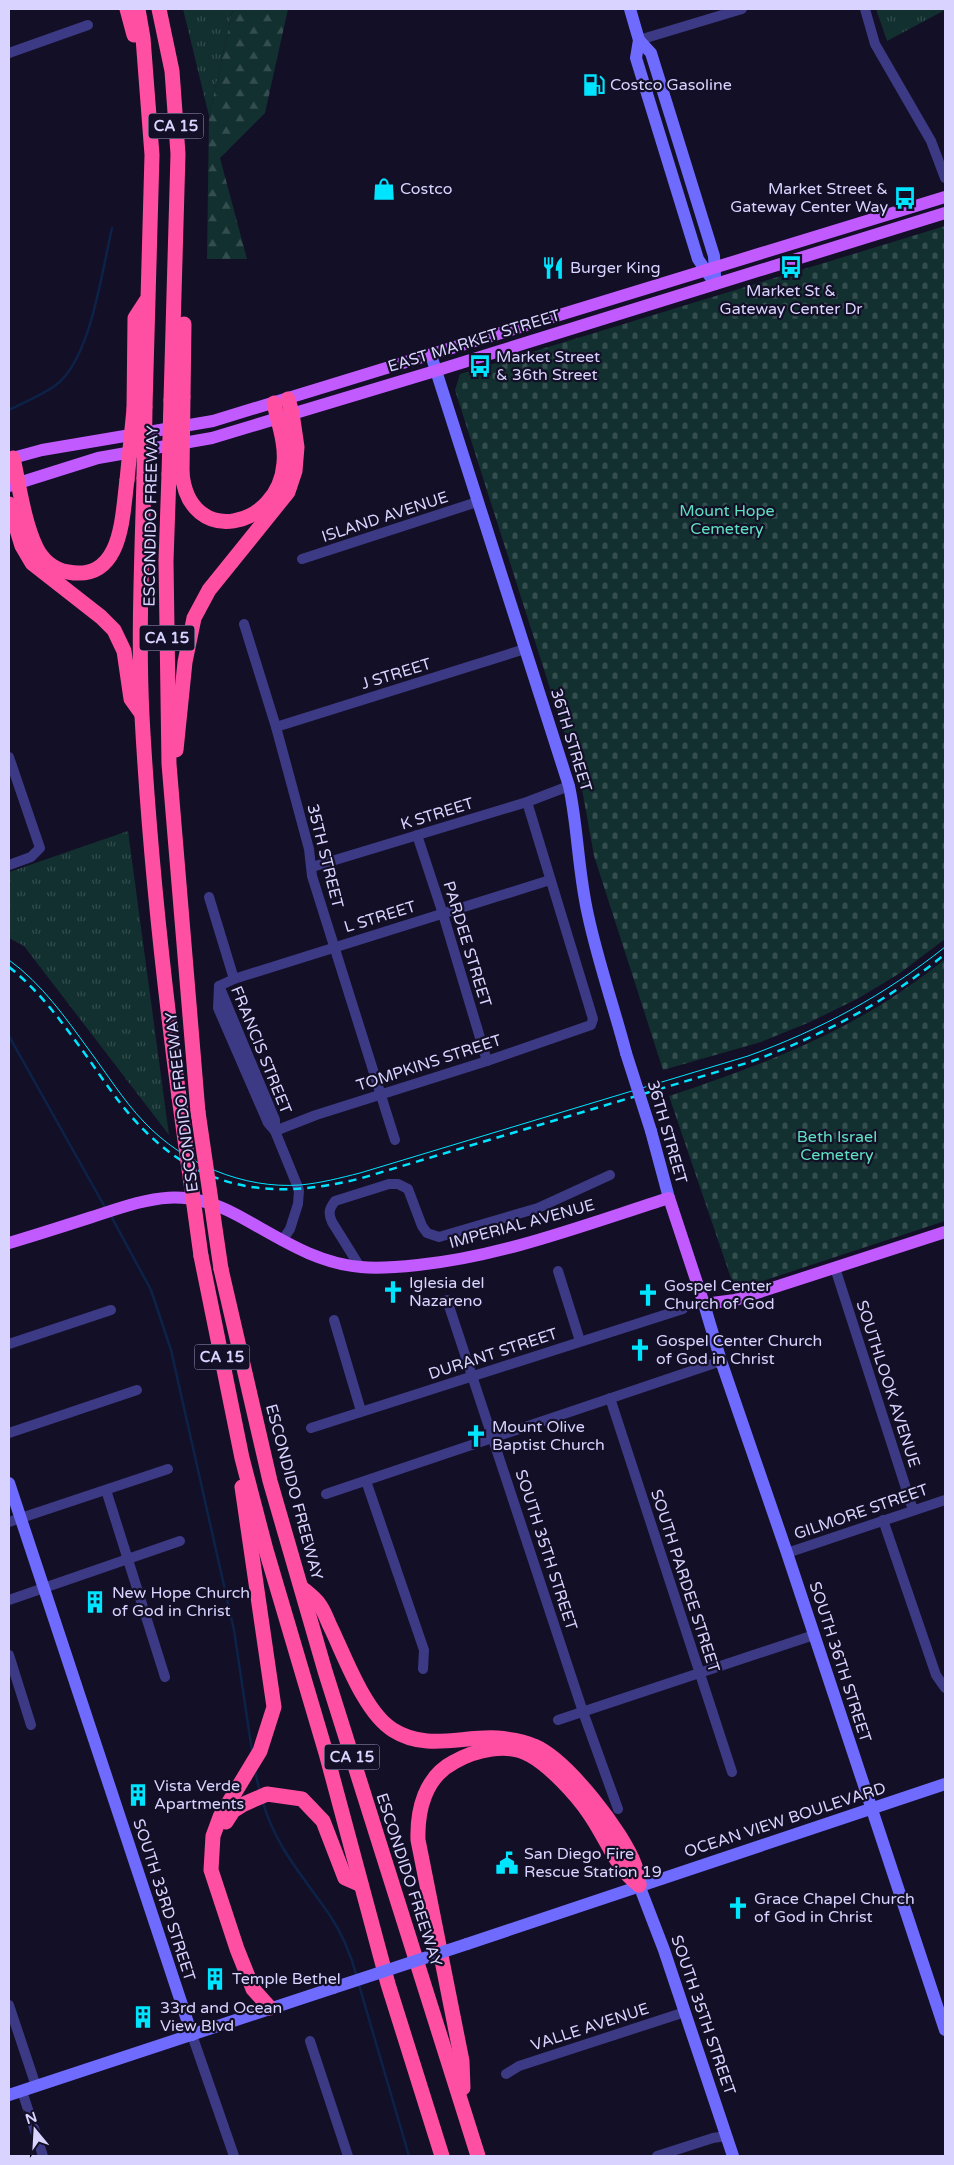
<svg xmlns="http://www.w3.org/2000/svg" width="954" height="2165" font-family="'Varela Round',sans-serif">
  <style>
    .grass { fill: url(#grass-tufts) }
    .forest { fill: url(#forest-firs) }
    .cemetery { fill: url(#cemetery-stones) }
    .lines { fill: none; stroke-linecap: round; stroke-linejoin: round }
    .stream { stroke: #0c2248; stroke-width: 2.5 }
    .street { stroke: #3d3a85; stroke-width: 10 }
    .secondary { stroke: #6f6bff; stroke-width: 12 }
    .primary { stroke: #c25bff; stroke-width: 12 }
    .highway { stroke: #ff4fa3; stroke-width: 15 }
    .tram { stroke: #00e5ff; stroke-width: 1 }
    .rail { stroke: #00e5ff; stroke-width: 2.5; stroke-dasharray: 8 6; stroke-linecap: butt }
    .secondary-bridge { stroke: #6f6bff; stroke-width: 12 }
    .highway-bridge { stroke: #ff4fa3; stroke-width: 15 }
    .labels { text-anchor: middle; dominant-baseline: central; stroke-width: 4.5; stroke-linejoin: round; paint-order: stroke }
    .shield { fill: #130f26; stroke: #9e99be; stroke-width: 1 }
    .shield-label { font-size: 15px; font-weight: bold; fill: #d9d4ff }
    .poi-label { font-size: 16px; fill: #d9d4ff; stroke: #130f26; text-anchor: start }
    .street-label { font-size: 16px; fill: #d9d4ff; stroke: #130f26 }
    .park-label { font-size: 16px; fill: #5fe0c0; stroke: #130f26 }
  </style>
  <defs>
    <pattern id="grass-tufts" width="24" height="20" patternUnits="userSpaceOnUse" patternTransform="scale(1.25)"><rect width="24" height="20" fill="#12302f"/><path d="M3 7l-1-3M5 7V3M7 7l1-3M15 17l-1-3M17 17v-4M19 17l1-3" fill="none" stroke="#344d4e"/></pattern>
    <pattern id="forest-firs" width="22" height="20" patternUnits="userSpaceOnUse" patternTransform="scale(1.25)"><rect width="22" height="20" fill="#12302f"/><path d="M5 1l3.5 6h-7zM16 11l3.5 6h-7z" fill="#344d4e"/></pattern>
    <pattern id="cemetery-stones" width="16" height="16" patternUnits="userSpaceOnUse" patternTransform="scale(1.25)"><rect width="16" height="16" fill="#12302f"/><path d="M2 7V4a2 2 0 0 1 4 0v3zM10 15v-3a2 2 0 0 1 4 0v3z" fill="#344d4e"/></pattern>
  </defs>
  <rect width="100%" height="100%" fill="#130f26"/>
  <g class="grass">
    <polygon points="183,9 233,9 209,116"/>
    <polygon points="876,9 945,9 945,10 887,41"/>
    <polygon points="128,831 169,1135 24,946 9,938 9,872"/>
  </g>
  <polygon class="forest" points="233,9 288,9 265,113 220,158 247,259 207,259 209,116"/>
  <g class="cemetery">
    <polygon points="945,226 945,939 900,973 859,998 810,1022 761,1042 663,1070 594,856 582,789 455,390 460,374"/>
    <path d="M945,959V1221L735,1290L669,1096C773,1061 859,1029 945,959Z"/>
  </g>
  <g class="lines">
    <g class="stream">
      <path d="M9,410C25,402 42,395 56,385C91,359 102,270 112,228"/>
      <polyline points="9,1036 106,1209"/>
      <polyline points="111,1216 151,1290 171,1350 234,1630 252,1751"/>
      <polyline points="255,1771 260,1793"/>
      <path d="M263,1803C277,1849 303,1876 329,1914C342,1933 351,1955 357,1977"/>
      <polyline points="359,1985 409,2156"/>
    </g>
    <g class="street">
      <polyline points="865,9 875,44 931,141 945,178"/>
      <polyline points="639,40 742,9"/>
      <polyline points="9,53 88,25"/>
      <polyline points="302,559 477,502"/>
      <polyline points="244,624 276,727 309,849 312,876 395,1140"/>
      <polyline points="276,727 525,649"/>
      <polyline points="9,757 40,848 31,857 9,865"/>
      <polyline points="417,835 443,914 487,1061"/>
      <polyline points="312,867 527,802 569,786"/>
      <polyline points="209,897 234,979"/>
      <polyline points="219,986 234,979 550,880"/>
      <polyline points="219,986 218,1008 268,1123 275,1131 299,1190 298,1204 290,1229 282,1241"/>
      <polyline points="220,988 275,1120 275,1131"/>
      <polyline points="275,1131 316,1115 487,1061 591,1025 593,1019 527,802"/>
      <path d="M360,1267L332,1222C328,1213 329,1209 335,1201L389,1184H398L408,1189L422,1226L427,1233L439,1237L538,1208L610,1175"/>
      <polyline points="835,1268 913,1510"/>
      <polyline points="558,1271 580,1341"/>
      <polyline points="447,1300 583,1712 618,1809"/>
      <polyline points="334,1320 361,1411"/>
      <polyline points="9,1344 111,1310"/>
      <polyline points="610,1398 732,1772"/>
      <polyline points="311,1428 683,1309"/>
      <polyline points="9,1433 137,1390"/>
      <polyline points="366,1481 424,1650 423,1669"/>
      <polyline points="106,1490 165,1677"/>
      <polyline points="326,1494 721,1361"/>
      <polyline points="883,1520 936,1675 945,1688"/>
      <polyline points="9,1522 168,1469"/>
      <polyline points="787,1553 945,1500"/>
      <polyline points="9,1600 180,1541"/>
      <polyline points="9,1655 31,1725"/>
      <polyline points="558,1720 814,1635"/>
      <polyline points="9,2005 36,2086"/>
      <polyline points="192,2035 234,2156"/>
      <polyline points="310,2041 348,2156"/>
      <polyline points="506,2074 519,2066 685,2012"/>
      <polyline points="22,2091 43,2156"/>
      <polyline points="657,2156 713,2138 726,2136"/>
    </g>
    <g class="secondary">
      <polyline points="630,9 639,40 636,58 698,259 715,284"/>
      <polyline points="639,40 651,53 714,256 715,276"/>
      <path d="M431,355L569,786C578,828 578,872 588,915C598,962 614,1007 626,1053"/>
      <polyline points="651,1131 669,1198"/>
      <polyline points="704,1304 721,1361 787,1553 945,2030"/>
      <polyline points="9,1483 192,2035"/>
      <polyline points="639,1885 664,1950 733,2156"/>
      <polyline points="467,1944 945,1784"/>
      <polyline points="9,2095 333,1988"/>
    </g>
    <g class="primary">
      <polyline points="9,459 42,450 213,421 945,197"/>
      <polyline points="9,486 98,458 212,438 435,371 945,213"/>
      <path d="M9,1243C36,1235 64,1226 92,1217C148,1199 181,1185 237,1215C278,1237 314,1263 361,1267C380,1269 399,1267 418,1265C504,1256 587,1224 669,1198L704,1304L735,1300L945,1232"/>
    </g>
    <g class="highway">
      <polyline points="127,9 134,35"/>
      <polyline points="138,9 143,38 152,155 145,407"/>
      <polyline points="159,9 172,71 178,154 171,400"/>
      <polyline points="183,397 184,324"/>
      <polyline points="134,409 135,318 146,301"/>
      <path d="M13,458C19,485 24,522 36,547C42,560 54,570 68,572C123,582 122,516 127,480"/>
      <path d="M182,473C189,548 279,529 284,463C286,443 278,422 274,403"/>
      <polyline points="169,474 166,561 169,764 198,1112"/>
      <path d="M144,478C142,557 138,637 142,716C149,844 162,970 179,1097"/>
      <polyline points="9,504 22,546 32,563 101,617 114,630 124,651 131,699 141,713"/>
      <polyline points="176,750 185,662 194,618 209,590 288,492 295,471 297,447 292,413 288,399"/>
      <polyline points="201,1256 242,1458 266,1550 326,1753 388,1984 442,2156"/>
      <polyline points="221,1269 270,1481 325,1671 478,2156"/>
      <polyline points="242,1487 274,1707 260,1751 220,1817 213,1836 211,1870 237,1949 253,1989 270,2008"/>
      <path d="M302,1588C308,1593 315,1598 319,1604C324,1610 327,1620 331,1628C345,1657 365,1713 393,1730C426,1751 461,1736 497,1738C509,1739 523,1741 534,1746C567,1760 623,1832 635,1866C637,1872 637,1879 639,1885"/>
      <polyline points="226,1822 233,1811 244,1804 267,1794 302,1799 323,1821 345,1878 361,1885"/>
      <path d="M463,2088L462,2061L418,1840C417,1810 425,1777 454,1762C475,1750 508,1742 530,1755C550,1766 576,1794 589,1813C602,1831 610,1852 623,1869C627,1875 633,1880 639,1885"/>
    </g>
    <path class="tram" d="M9,960C42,984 65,1017 89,1050C107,1074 123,1100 144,1122C184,1164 243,1189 300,1185C321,1183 340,1178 360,1173L748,1056C820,1030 885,995 945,947"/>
    <path class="rail" d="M9,967C41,992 64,1025 88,1058C106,1084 124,1111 147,1133C210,1194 280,1199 362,1178L750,1062C821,1036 887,1002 945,954"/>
    <g class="secondary-bridge">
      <polyline points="626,1053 651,1131"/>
      <polyline points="333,1988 467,1944"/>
    </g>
    <g class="highway-bridge">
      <polyline points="182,473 183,397"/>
      <polyline points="169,474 171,400"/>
      <polyline points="144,478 145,407"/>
      <polyline points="127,480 134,409"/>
      <polyline points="179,1097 201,1256"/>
      <polyline points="198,1112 221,1269"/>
    </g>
  </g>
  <defs>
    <symbol id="fuel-bare" viewBox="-9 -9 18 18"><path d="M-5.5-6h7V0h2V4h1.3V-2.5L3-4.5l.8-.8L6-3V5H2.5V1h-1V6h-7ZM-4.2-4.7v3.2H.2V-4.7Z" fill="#00e5ff" stroke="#130f26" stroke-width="2.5" paint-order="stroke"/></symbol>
    <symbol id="shop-bare" viewBox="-9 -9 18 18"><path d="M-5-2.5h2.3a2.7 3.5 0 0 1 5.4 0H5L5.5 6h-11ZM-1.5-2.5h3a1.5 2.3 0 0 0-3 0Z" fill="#00e5ff" stroke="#130f26" stroke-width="2.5" paint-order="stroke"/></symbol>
    <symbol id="bus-bare" viewBox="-9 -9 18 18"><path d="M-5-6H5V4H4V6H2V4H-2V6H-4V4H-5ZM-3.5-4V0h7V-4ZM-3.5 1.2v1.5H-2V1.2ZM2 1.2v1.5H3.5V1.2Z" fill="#00e5ff" stroke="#130f26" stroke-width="2.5" paint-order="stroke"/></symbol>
    <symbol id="restaurant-bare" viewBox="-9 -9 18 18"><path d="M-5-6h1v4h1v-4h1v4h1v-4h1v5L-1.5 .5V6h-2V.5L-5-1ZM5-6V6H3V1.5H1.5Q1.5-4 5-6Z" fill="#00e5ff" stroke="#130f26" stroke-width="2.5" paint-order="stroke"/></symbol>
    <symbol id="church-bare" viewBox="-9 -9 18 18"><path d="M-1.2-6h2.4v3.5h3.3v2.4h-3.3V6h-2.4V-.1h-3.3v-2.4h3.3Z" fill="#00e5ff" stroke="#130f26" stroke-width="2.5" paint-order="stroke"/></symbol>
    <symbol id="building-bare" viewBox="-9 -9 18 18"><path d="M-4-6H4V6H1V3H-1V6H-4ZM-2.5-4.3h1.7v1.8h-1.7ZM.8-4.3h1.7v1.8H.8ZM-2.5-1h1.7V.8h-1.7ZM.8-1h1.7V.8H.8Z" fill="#00e5ff" stroke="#130f26" stroke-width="2.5" paint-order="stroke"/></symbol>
    <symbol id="civic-bare" viewBox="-9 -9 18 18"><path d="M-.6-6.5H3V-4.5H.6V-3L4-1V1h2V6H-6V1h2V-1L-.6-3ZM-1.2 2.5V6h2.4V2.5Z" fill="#00e5ff" stroke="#130f26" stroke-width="2.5" paint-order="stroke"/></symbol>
  </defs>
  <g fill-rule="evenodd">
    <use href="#fuel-bare" x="578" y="69" width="32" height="32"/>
    <use href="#shop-bare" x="368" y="173" width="32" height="32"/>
    <use href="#bus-bare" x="889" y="182" width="32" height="32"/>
    <use href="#bus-bare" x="775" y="251" width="32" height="32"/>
    <use href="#restaurant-bare" x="537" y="252" width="32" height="32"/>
    <use href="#bus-bare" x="464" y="350" width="32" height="32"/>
    <use href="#church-bare" x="377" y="1276" width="32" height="32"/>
    <use href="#church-bare" x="632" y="1279" width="32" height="32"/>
    <use href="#church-bare" x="624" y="1334" width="32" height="32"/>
    <use href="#church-bare" x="460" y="1420" width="32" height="32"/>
    <use href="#building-bare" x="79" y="1586" width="32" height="32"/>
    <use href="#building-bare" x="122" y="1779" width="32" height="32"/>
    <use href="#civic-bare" x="491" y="1847" width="32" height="32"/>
    <use href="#church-bare" x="722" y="1892" width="32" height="32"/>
    <use href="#building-bare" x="199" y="1963" width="32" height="32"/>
    <use href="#building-bare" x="127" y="2001" width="32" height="32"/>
  </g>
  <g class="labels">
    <g class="shield">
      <rect x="148.5" y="113.5" width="55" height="25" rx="4"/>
      <rect x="139.5" y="625.5" width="55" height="25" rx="4"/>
      <rect x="194.5" y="1344.5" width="55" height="25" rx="4"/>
      <rect x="324.5" y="1744.5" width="55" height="25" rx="4"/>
    </g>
    <g class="shield-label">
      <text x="176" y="126">CA 15</text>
      <text x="167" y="638">CA 15</text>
      <text x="222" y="1357">CA 15</text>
      <text x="352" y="1757">CA 15</text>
    </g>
    <g class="poi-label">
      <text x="610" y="85">Costco Gasoline</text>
      <text x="400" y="189">Costco</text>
      <text x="888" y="189" text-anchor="end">Market Street &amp;<tspan x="888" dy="18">Gateway Center Way</tspan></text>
      <text x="570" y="268">Burger King</text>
      <text x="791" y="291" text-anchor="middle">Market St &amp;<tspan x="791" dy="18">Gateway Center Dr</tspan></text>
      <text x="496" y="357">Market Street<tspan x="496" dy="18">&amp; 36th Street</tspan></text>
      <text x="409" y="1283">Iglesia del<tspan x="409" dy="18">Nazareno</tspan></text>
      <text x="664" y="1286">Gospel Center<tspan x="664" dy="18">Church of God</tspan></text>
      <text x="656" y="1341">Gospel Center Church<tspan x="656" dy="18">of God in Christ</tspan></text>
      <text x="492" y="1427">Mount Olive<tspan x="492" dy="18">Baptist Church</tspan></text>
      <text x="112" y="1593">New Hope Church<tspan x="112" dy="18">of God in Christ</tspan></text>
      <text x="154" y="1786">Vista Verde<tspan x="154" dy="18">Apartments</tspan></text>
      <text x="524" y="1854">San Diego Fire<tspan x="524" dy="18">Rescue Station 19</tspan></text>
      <text x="754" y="1899">Grace Chapel Church<tspan x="754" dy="18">of God in Christ</tspan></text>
      <text x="232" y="1979">Temple Bethel</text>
      <text x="160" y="2008">33rd and Ocean<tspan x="160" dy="18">View Blvd</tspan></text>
    </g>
    <g class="street-label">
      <text transform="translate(474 341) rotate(-17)">EAST MARKET STREET</text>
      <text transform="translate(151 516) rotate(-89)">ESCONDIDO FREEWAY</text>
      <text transform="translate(385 517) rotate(-18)">ISLAND AVENUE</text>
      <text transform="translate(396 674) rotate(-17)">J STREET</text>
      <text transform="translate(571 740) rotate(73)">36TH STREET</text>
      <text transform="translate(437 814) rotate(-17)">K STREET</text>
      <text transform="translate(325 856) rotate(76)">35TH STREET</text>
      <text transform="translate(380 917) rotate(-17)">L STREET</text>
      <text transform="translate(467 944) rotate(73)">PARDEE STREET</text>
      <text transform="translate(261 1050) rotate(68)">FRANCIS STREET</text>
      <text transform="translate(429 1063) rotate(-18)">TOMPKINS STREET</text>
      <text transform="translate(182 1102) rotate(-97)">ESCONDIDO FREEWAY</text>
      <text transform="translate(667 1132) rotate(74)">36TH STREET</text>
      <text transform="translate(522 1224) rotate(-15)">IMPERIAL AVENUE</text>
      <text transform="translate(493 1354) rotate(-18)">DURANT STREET</text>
      <text transform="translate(888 1384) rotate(72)">SOUTHLOOK AVENUE</text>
      <text transform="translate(294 1492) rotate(75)">ESCONDIDO FREEWAY</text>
      <text transform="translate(861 1512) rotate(-19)">GILMORE STREET</text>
      <text transform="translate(546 1550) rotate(72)">SOUTH 35TH STREET</text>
      <text transform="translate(685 1581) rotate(72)">SOUTH PARDEE STREET</text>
      <text transform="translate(840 1662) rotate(72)">SOUTH 36TH STREET</text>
      <text transform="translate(785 1820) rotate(-18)">OCEAN VIEW BOULEVARD</text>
      <text transform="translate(409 1880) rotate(72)">ESCONDIDO FREEWAY</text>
      <text transform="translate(164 1900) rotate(72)">SOUTH 33RD STREET</text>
      <text transform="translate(703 2015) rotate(71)">SOUTH 35TH STREET</text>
      <text transform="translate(590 2027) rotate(-18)">VALLE AVENUE</text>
    </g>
    <g class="park-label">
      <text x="727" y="511">Mount Hope<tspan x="727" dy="18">Cemetery</tspan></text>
      <text x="837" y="1137">Beth Israel<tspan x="837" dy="18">Cemetery</tspan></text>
    </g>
  </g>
  <rect width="954" height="2165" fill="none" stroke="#d9d4ff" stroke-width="20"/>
  <g transform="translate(35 2130) rotate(342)" stroke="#130f26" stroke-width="4" paint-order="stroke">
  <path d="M0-4L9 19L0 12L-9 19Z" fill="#d9d4ff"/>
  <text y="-8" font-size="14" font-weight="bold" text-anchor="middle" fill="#d9d4ff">N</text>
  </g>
</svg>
